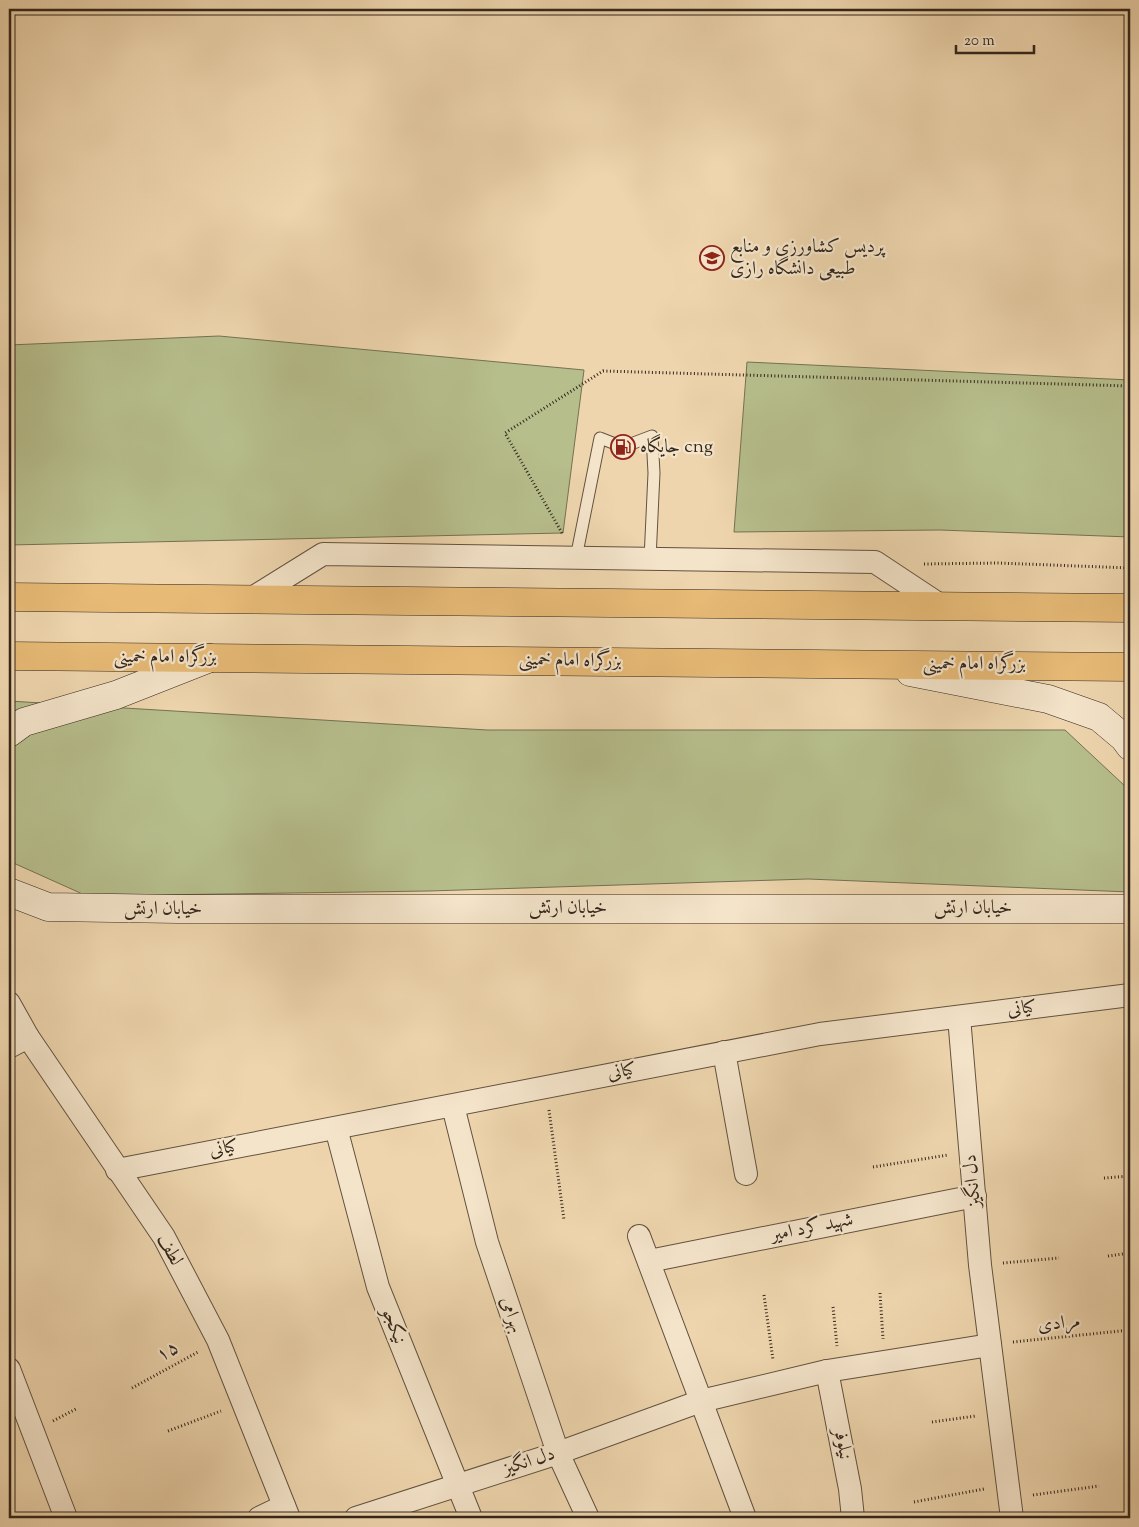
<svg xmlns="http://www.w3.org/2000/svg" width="1139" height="1527" font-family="'Sorts Mill Goudy',Amiri,serif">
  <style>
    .green { fill: #b6be8c; stroke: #747254 }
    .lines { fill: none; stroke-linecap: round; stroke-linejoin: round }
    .lane-casing { stroke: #625240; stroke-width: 13 }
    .street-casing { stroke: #625240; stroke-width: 24 }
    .secondary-casing { stroke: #33261c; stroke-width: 29 }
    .highway-casing { stroke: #33261c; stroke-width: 29 }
    .path { stroke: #33261c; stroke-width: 3; stroke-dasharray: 1 2.5; stroke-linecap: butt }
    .lane { stroke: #f4e4ca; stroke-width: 11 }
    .street { stroke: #f4e4ca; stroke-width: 22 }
    .secondary { stroke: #f4e4ca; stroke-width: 28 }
    .highway { stroke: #e7ba76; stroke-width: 28 }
    .labels { text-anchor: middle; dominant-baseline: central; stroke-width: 4.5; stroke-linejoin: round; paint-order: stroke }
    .poi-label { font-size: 19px; fill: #33261c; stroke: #f4e4ca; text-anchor: start }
    .street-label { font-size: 19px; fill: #33261c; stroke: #f4e4ca }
  </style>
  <rect width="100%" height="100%" fill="#eed5ad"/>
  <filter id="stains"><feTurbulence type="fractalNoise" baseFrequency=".004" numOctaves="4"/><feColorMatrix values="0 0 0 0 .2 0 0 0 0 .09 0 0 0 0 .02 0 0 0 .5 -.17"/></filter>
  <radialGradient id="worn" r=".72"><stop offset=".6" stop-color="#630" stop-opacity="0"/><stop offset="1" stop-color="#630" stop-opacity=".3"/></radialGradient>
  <g class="green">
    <polygon points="219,336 584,370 563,533 9,545 9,345"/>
    <polygon points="747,362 1130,380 1130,537 940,530 734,532"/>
    <polygon points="9,701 487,730 1065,730 1126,787 1130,892 808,879 429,891 87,896 9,861"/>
  </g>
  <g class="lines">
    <defs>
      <polyline id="lane" points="576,558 600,438 623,447 652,436 654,473 650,559"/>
      <g id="street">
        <polyline points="249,600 323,554 875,562 940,605"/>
        <polyline points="9,1003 28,1037 164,1237 218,1340 289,1518"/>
        <polyline points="959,1017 980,1265 1012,1518"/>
        <polyline points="9,1047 28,1037"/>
        <polyline points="724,1052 746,1174"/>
        <polyline points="453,1106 487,1242 558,1453 588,1518"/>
        <polyline points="336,1128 378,1287 471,1518"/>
        <polyline points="117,1170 820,1034 1130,995"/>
        <polyline points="639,1236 745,1518"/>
        <polyline points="649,1261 975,1196"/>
        <polyline points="9,1369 66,1518"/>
        <polyline points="827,1371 850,1489 853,1518"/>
        <polyline points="259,1518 284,1506"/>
        <polyline points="356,1518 558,1453 701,1401 827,1371 990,1345"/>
      </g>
      <g id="secondary">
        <polyline points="910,672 1048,699 1099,717 1124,738 1130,746"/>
        <polyline points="9,733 24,722 116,695 210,658"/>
        <polyline points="9,892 48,907 178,909 1130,909"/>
      </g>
      <g id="highway">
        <polyline points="9,597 1130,608"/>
        <polyline points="9,656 1130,667"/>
      </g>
    </defs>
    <use href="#lane" class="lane-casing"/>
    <use href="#street" class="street-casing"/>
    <use href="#secondary" class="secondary-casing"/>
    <use href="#highway" class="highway-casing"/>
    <g class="path">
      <polyline points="562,533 505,433 603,371 1130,386"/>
      <polyline points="924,564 998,563 1130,568"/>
      <polyline points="549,1110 564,1220"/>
      <polyline points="873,1167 948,1155"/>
      <polyline points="1104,1178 1130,1176"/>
      <polyline points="1108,1256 1130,1253"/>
      <polyline points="1003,1263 1059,1258"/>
      <polyline points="880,1293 883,1339"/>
      <polyline points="764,1295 773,1360"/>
      <polyline points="833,1307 837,1346"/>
      <polyline points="1013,1342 1130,1330"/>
      <polyline points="132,1388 198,1352"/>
      <polyline points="53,1421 76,1409"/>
      <polyline points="932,1422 976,1416"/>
      <polyline points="168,1431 221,1411"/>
      <polyline points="1033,1495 1099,1486"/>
      <polyline points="914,1502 984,1489"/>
    </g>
    <use href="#lane" class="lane"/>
    <use href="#street" class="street"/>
    <use href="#secondary" class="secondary"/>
    <use href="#highway" class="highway"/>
  </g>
  <defs>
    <symbol id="university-ring" viewBox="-11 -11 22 22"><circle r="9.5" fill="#f4e4ca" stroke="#8f2418" stroke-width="1.5"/><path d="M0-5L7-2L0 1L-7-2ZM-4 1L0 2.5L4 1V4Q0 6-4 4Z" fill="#8f2418"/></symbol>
    <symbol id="fuel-ring" viewBox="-11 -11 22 22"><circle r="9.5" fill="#f4e4ca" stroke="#8f2418" stroke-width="1.5"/><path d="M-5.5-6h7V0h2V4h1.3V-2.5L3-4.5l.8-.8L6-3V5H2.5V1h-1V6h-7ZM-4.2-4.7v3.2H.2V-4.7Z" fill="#8f2418"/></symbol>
  </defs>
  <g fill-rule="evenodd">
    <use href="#university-ring" x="698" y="244" width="28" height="28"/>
    <use href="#fuel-ring" x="609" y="433" width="28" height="28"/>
  </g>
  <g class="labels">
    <g class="poi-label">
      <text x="730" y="247">پردیس کشاورزی و منابع<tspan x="730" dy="22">طبیعی دانشگاه رازی</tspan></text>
      <text x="640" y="447">جایگاه cng</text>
    </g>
    <g class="street-label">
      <text x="165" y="657">بزرگراه امام خمینی</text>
      <text transform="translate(570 661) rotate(1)">بزرگراه امام خمینی</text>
      <text x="974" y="664">بزرگراه امام خمینی</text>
      <text x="568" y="908">خیابان ارتش</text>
      <text x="973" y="908">خیابان ارتش</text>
      <text x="163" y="909">خیابان ارتش</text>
      <text transform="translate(1022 1009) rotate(-7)">کیانی</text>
      <text transform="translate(622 1072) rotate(-11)">کیانی</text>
      <text transform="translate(224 1149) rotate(-11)">کیانی</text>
      <text transform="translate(973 1181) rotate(-95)">دل انگیز</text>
      <text transform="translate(812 1228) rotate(-11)">شهید کرد امیر</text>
      <text transform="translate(169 1250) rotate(61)">لطف</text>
      <text transform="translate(511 1315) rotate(71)">بهرامی</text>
      <text transform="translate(1059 1324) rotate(-6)">مرادی</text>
      <text transform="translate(393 1326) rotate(68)">نیکجو</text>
      <text transform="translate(168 1352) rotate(-29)">۱۵</text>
      <text transform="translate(842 1444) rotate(79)">نیلوفر</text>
      <text transform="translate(529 1462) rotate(-18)">دل انگیز</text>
    </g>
  </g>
  <rect width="1139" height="1527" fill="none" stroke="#eed5ad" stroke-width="30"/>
  <rect x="10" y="10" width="1119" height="1507" fill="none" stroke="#33261c" stroke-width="2.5"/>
  <rect x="15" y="15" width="1109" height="1497" fill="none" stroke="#33261c"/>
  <path d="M956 45v8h78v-8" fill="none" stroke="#33261c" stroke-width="2.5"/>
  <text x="964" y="45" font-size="15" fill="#33261c" stroke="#f4e4ca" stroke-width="4" paint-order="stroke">20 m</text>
  <rect width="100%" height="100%" filter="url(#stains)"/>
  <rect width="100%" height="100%" fill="url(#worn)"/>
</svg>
